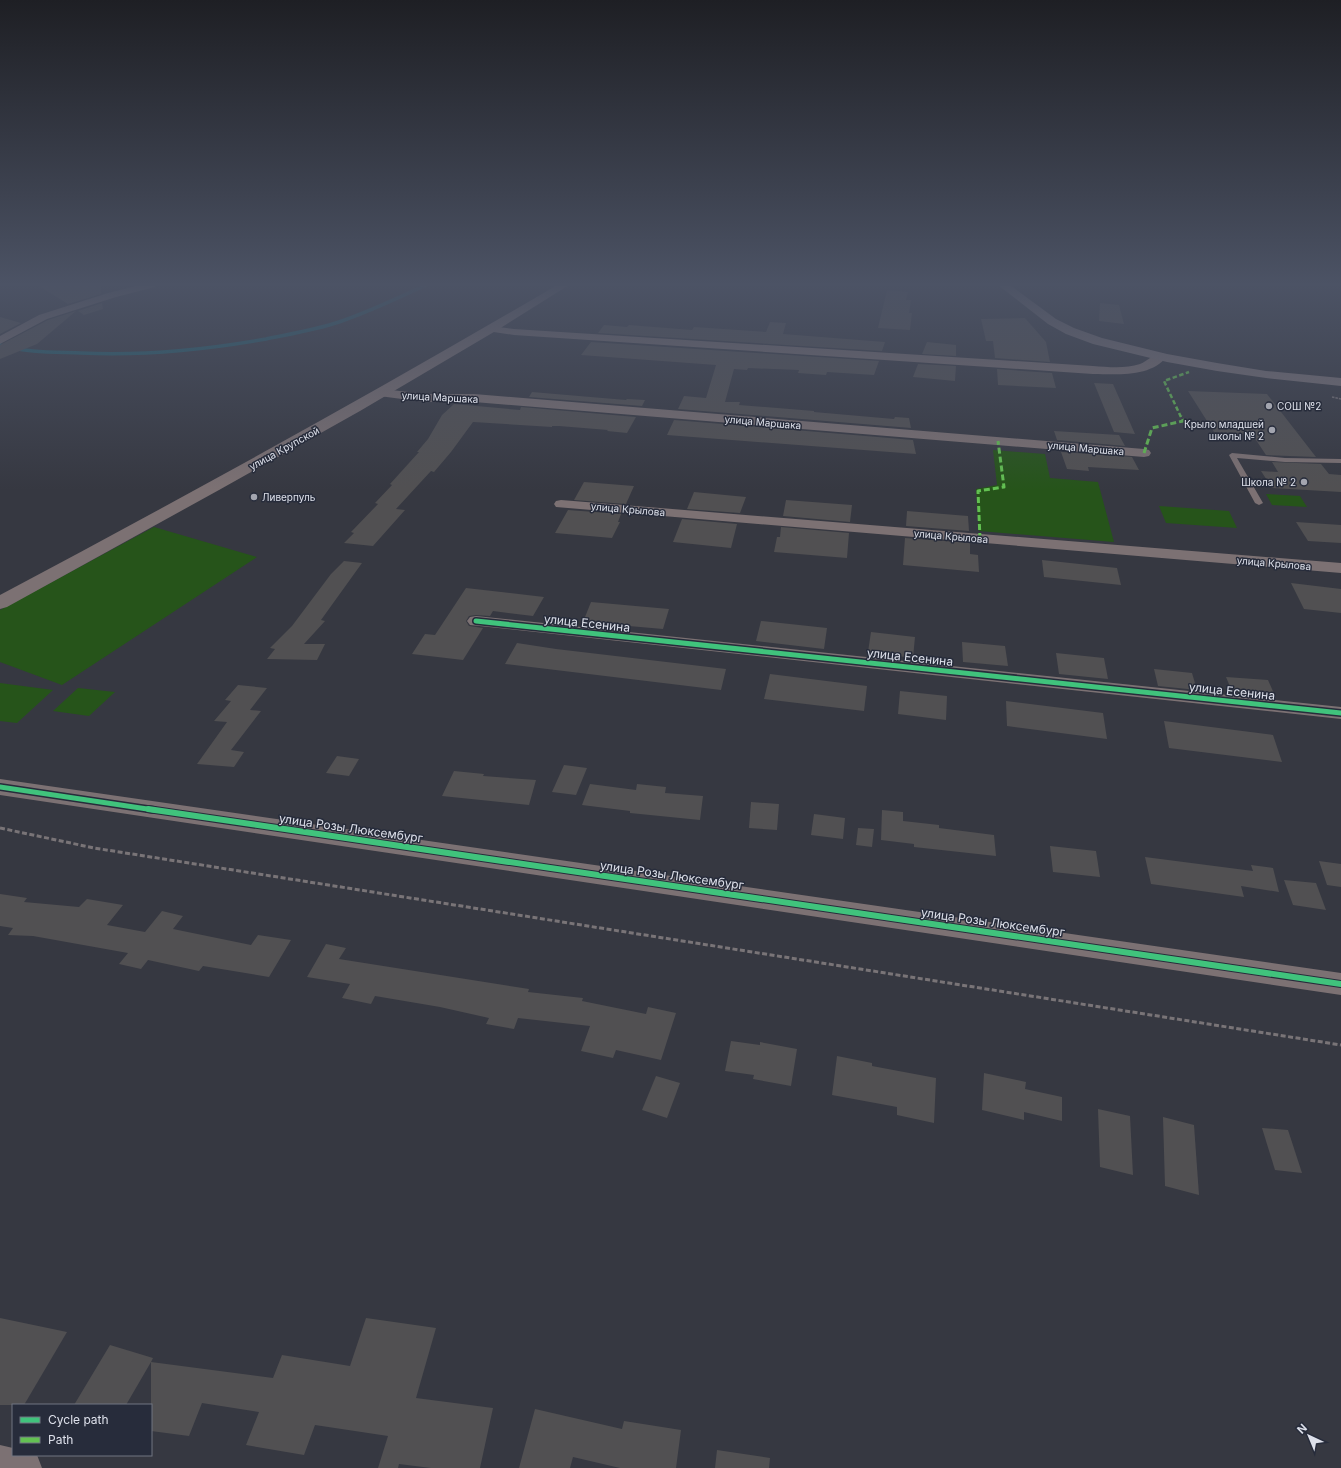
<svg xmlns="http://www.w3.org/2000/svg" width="1341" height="1468" font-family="Inter,sans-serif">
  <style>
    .green { fill: #26541a }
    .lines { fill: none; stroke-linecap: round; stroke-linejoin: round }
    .stream { stroke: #1d6170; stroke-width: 3.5 }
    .building { fill: #515052 }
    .path-far1 { stroke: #797477; stroke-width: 1.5; stroke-dasharray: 2.5 1; stroke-linecap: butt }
    .path { stroke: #797477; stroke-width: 3; stroke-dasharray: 5 2.5; stroke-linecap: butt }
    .service { fill: #7c7173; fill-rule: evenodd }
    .minor { fill: #7c7173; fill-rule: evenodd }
    .tertiary { fill: #7c7173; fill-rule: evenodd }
    .primary { fill: #7a7277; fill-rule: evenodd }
    .quiet-far1 { stroke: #63c152; stroke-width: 2.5; stroke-dasharray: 4.5 2.5; stroke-linecap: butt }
    .quiet { stroke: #63c152; stroke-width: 3; stroke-dasharray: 6 3; stroke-linecap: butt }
    .cycleway-far1-casing { stroke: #272c3b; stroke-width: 8 }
    .cycleway-casing { stroke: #272c3b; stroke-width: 8 }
    .cycleway-far1 { stroke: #40c37c; stroke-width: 5 }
    .cycleway { stroke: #40c37c; stroke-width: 6 }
    .poi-dot { fill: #a3a5af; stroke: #272c3b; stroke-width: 1.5 }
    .labels { text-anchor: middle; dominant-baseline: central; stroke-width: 3; stroke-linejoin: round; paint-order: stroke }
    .far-street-label { font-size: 10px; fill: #dde0ea; stroke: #272c3b }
    .far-poi-label { font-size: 10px; fill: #dde0ea; stroke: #272c3b; text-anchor: start }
    .street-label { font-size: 12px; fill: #dde0ea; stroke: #272c3b }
  </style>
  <rect width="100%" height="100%" fill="#363841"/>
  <g class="green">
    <polygon points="993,450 1045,454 1050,478 1098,482 1114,542 979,531 976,489 997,485"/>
    <polygon points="1266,494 1300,496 1307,507 1272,505"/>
    <polygon points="1159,506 1229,511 1237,528 1166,523"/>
    <polygon points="154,527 257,557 62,685 0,662 0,610"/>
    <polygon points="0,683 53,690 17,723 0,721"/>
    <polygon points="78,688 115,692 89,716 53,711"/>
  </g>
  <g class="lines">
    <path class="stream" d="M0,345C27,353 54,352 81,353C143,356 204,350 266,339C290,334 315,330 339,322C369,312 398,298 426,285"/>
  </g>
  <g class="building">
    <polygon points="37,285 101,285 101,294 68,304"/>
    <polygon points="887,290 908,292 906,300 911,300 909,313 912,313 910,330 878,328"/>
    <polygon points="102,303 103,309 84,315 78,311"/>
    <polygon points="1100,303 1119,305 1124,324 1099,321"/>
    <polygon points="76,311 37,344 0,359 0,345 48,320"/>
    <polygon points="0,317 21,323 0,334"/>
    <polygon points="1025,318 1046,342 1050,362 995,358 993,341 986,341 981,319"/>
    <polygon points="770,322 786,323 783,334 885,342 882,351 598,333 604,325 627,327 629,325 692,330 694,327 766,332"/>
    <polygon points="591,342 879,361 874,375 827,372 826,375 798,373 799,370 748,368 747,370 734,369 725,402 740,402 739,405 814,411 814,412 894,419 895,417 909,418 911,428 678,409 684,396 706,398 716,365 581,355"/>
    <polygon points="927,342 956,345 956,356 922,354"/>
    <polygon points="918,364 956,366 955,381 913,377"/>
    <polygon points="997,369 1052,373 1056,388 998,385"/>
    <polygon points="1094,383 1113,384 1135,434 1114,432"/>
    <polygon points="1188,391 1267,394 1316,457 1266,455 1252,434 1214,432"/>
    <polygon points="532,392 626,400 627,399 645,400 642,406 529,397"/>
    <polygon points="454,404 520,410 521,407 636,417 627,433 607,431 608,430 559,426 552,426 552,427 473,422 451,452 434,472 431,471 396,509 405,510 373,546 344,543 354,533 351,532 378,504 375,503 392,485 390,484 419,452 417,452 428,439 442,415"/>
    <polygon points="674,420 913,440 916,454 667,435"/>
    <polygon points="1054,431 1119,435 1125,446 1057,440"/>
    <polygon points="1061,452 1132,457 1139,470 1088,467 1089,471 1067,469"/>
    <polygon points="1272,462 1321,464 1329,474 1341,475 1341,492 1272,488 1261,471 1278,472"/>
    <polygon points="584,482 634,486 626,504 574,500"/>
    <polygon points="694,492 746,497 740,513 687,509"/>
    <polygon points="786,500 852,505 850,522 783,516"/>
    <polygon points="568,510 621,514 618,522 620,522 612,538 555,533"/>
    <polygon points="907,511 968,516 969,531 906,526"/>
    <polygon points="682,519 737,524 731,548 673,542"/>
    <polygon points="1296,522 1341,525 1341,543 1308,541"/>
    <polygon points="781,527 849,533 847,558 774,552 777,537 780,537"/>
    <polygon points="905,538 970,543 970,554 978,555 979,572 903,565"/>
    <polygon points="1042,560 1117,568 1121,585 1044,577"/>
    <polygon points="344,561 362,563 321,620 325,621 304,644 325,644 317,660 267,659 275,649 270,648 292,626 331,574"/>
    <polygon points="1291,583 1341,589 1341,613 1304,609"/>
    <polygon points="466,588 544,597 533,616 493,611 490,616 476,615 469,616 466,621 469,626 483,628 463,660 412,654 425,634 435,635"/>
    <polygon points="591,602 669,609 663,629 583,622"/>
    <polygon points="761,621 827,628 824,649 756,641"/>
    <polygon points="871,632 915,637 913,658 868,652"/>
    <polygon points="962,642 1005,646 1008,666 963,662"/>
    <polygon points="517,643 556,649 726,669 721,690 505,664"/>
    <polygon points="1056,653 1104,658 1108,679 1059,674"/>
    <polygon points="1154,669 1192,673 1197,690 1158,686"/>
    <polygon points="770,674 867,686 864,711 764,699"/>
    <polygon points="1226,677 1268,680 1276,698 1233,694"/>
    <polygon points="238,685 267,688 250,710 261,711 231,750 244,752 234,767 197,764 227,722 214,721 231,701 225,700"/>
    <polygon points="900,691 947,696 946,720 898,714"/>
    <polygon points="1006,701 1103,713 1107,739 1007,726"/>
    <polygon points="1164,721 1273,735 1282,762 1169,748"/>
    <polygon points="337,756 359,759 349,776 326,773"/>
    <polygon points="564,765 587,768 576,795 552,792"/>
    <polygon points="454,771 484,774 483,776 536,780 529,805 442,796"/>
    <polygon points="590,784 636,790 637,784 666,787 665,793 703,796 700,820 630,813 630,811 582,805"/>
    <polygon points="751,802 779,804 777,830 749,828"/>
    <polygon points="882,810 903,812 903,821 939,825 939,828 994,835 996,856 914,847 914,844 881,840"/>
    <polygon points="814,814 845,818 843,839 811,835"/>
    <polygon points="858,828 874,829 872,847 856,845"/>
    <polygon points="1050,846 1096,851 1100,877 1053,872"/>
    <polygon points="1145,857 1253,871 1251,865 1273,868 1279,892 1241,886 1244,897 1151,884"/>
    <polygon points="1319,861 1341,864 1341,887 1327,885"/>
    <polygon points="1284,880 1316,883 1326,910 1293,905"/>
    <polygon points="0,894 27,898 24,902 79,907 87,899 123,905 107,925 145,932 162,911 183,916 173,929 251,945 258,935 291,940 269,977 203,966 199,971 148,960 141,969 119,964 128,953 33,936 8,935 13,928 0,926"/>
    <polygon points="326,944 346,948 339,959 529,989 528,992 583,998 582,1001 646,1014 648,1007 676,1013 661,1060 616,1050 613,1058 581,1051 590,1026 518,1018 514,1029 486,1024 489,1018 440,1007 375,996 371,1004 342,998 350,984 307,977"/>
    <polygon points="731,1041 760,1045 760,1042 797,1049 791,1086 753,1079 754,1075 725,1071"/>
    <polygon points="837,1056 872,1063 872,1066 936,1078 934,1123 897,1115 897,1107 832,1095"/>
    <polygon points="984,1073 1026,1082 1025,1089 1062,1097 1062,1121 1024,1112 1024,1120 982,1110"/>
    <polygon points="656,1076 680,1083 667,1118 642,1110"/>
    <polygon points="1098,1109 1130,1116 1133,1175 1100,1167"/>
    <polygon points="1163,1117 1194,1125 1199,1195 1165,1186"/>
    <polygon points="1262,1128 1288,1130 1302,1173 1275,1170"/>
    <polygon points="0,1318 67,1332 24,1405 0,1405"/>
    <polygon points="366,1318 436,1328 416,1398 493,1408 480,1468 431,1468 399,1464 398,1468 378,1468 388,1436 315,1425 304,1455 246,1445 259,1412 202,1403 189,1436 151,1431 151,1362 126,1405 74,1405 110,1345 153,1358 151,1362 273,1378 282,1355 350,1366"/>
    <polygon points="535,1409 622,1429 624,1421 681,1430 676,1468 620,1468 573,1457 570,1468 519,1468"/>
    <polygon points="717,1450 770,1458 769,1468 715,1468"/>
  </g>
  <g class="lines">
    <polyline class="path-far1" points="1332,397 1341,399"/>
    <polyline class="path" points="0,828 94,848 1341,1045"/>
    <polygon class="service" points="1232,453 1285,458 1341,459 1341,463 1285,462 1237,458 1263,503 1259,505 1255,503 1229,455"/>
    <g class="minor">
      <polygon points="140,285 156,285 155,287 116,297 47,319 0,344 0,336 39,315 108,293"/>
      <path d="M491,326L514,329L1093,366C1108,367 1125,369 1140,364C1149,360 1156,351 1165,354L1167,356C1151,378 1116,374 1093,374L514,335L487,331L486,329L487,327Z"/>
      <polygon points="383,389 425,394 474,394 1144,449 1149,450 1151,453 1149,456 1144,457 474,402 425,402 379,396 377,393 379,390"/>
      <polygon points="561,500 1341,563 1341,573 556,507 554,504 556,501"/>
      <polygon points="476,616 1341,707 1341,719 470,625 467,621 470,617"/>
      <polygon points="0,1445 13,1448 13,1455 37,1455 42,1468 0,1468"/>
    </g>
    <g class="tertiary">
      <path d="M557,285H569L499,329L360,411L219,490L7,607L0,609V595C188,495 374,393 557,285Z"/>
      <polygon points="0,779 1341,973 1341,995 0,795"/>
    </g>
    <polygon class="primary" points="998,285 1010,285 1056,319 1074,328 1102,338 1167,354 1217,363 1266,371 1341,378 1341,386 1266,378 1217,371 1167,362 1093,344 1066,334 1048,324"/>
    <polyline class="quiet-far1" points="1181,417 1164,381 1189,372"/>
    <g class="quiet">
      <polyline points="1144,453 1152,428 1183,421 1181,416"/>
      <polyline points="980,539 978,491 1004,487 998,441"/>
    </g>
    <defs>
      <g id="cycleway-far1">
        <polyline points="476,621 1341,713"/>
        <polyline points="0,787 154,810"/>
      </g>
      <polyline id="cycleway" points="148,809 1341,984"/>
    </defs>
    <use href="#cycleway-far1" class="cycleway-far1-casing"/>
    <use href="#cycleway" class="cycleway-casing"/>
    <use href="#cycleway-far1" class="cycleway-far1"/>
    <use href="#cycleway" class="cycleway"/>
  </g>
  <linearGradient id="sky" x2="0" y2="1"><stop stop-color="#1e1f24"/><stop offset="0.58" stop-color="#4c5365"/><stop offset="1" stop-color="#4c5365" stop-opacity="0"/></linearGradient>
  <rect width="1341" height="490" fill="url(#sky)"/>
  <g class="poi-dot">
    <circle cx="1269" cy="406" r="4"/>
    <circle cx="1272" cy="430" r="4"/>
    <circle cx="1304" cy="482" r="4"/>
    <circle cx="254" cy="497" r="4"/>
  </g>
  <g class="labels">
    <g class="far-street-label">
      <text transform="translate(440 397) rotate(3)">улица Маршака</text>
      <text transform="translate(763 422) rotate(5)">улица Маршака</text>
      <text transform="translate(284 448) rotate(-29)">улица Крупской</text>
      <text transform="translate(1086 448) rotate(5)">улица Маршака</text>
      <text transform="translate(628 509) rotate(5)">улица Крылова</text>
      <text transform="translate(951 536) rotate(5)">улица Крылова</text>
      <text transform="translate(1274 563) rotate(5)">улица Крылова</text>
    </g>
    <g class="far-poi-label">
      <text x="1277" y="406">СОШ №2</text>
      <text x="1264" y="424" text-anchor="end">Крыло младшей<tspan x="1264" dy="12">школы № 2</tspan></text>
      <text x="1296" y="482" text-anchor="end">Школа № 2</text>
      <text x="262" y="497">Ливерпуль</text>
    </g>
    <g class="street-label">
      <text transform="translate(587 623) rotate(6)">улица Есенина</text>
      <text transform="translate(910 657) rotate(6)">улица Есенина</text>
      <text transform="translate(1232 691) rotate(6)">улица Есенина</text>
      <text transform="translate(351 828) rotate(8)">улица Розы Люксембург</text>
      <text transform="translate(672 875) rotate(8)">улица Розы Люксембург</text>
      <text transform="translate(993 922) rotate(8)">улица Розы Люксембург</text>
    </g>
  </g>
  <rect x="12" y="1404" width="140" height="52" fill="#272c3b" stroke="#707481"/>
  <rect x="20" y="1417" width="20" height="6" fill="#40c37c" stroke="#707481"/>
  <text x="48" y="1424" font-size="12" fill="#dde0ea">Cycle path</text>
  <rect x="20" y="1437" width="20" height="6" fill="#63c152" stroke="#707481"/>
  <text x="48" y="1444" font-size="12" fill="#dde0ea">Path</text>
  <g transform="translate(1309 1436) rotate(316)" stroke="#272c3b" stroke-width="3" paint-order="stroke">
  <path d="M0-3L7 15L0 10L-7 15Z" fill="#dde0ea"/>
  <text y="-6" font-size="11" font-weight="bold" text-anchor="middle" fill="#dde0ea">N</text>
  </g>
</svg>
